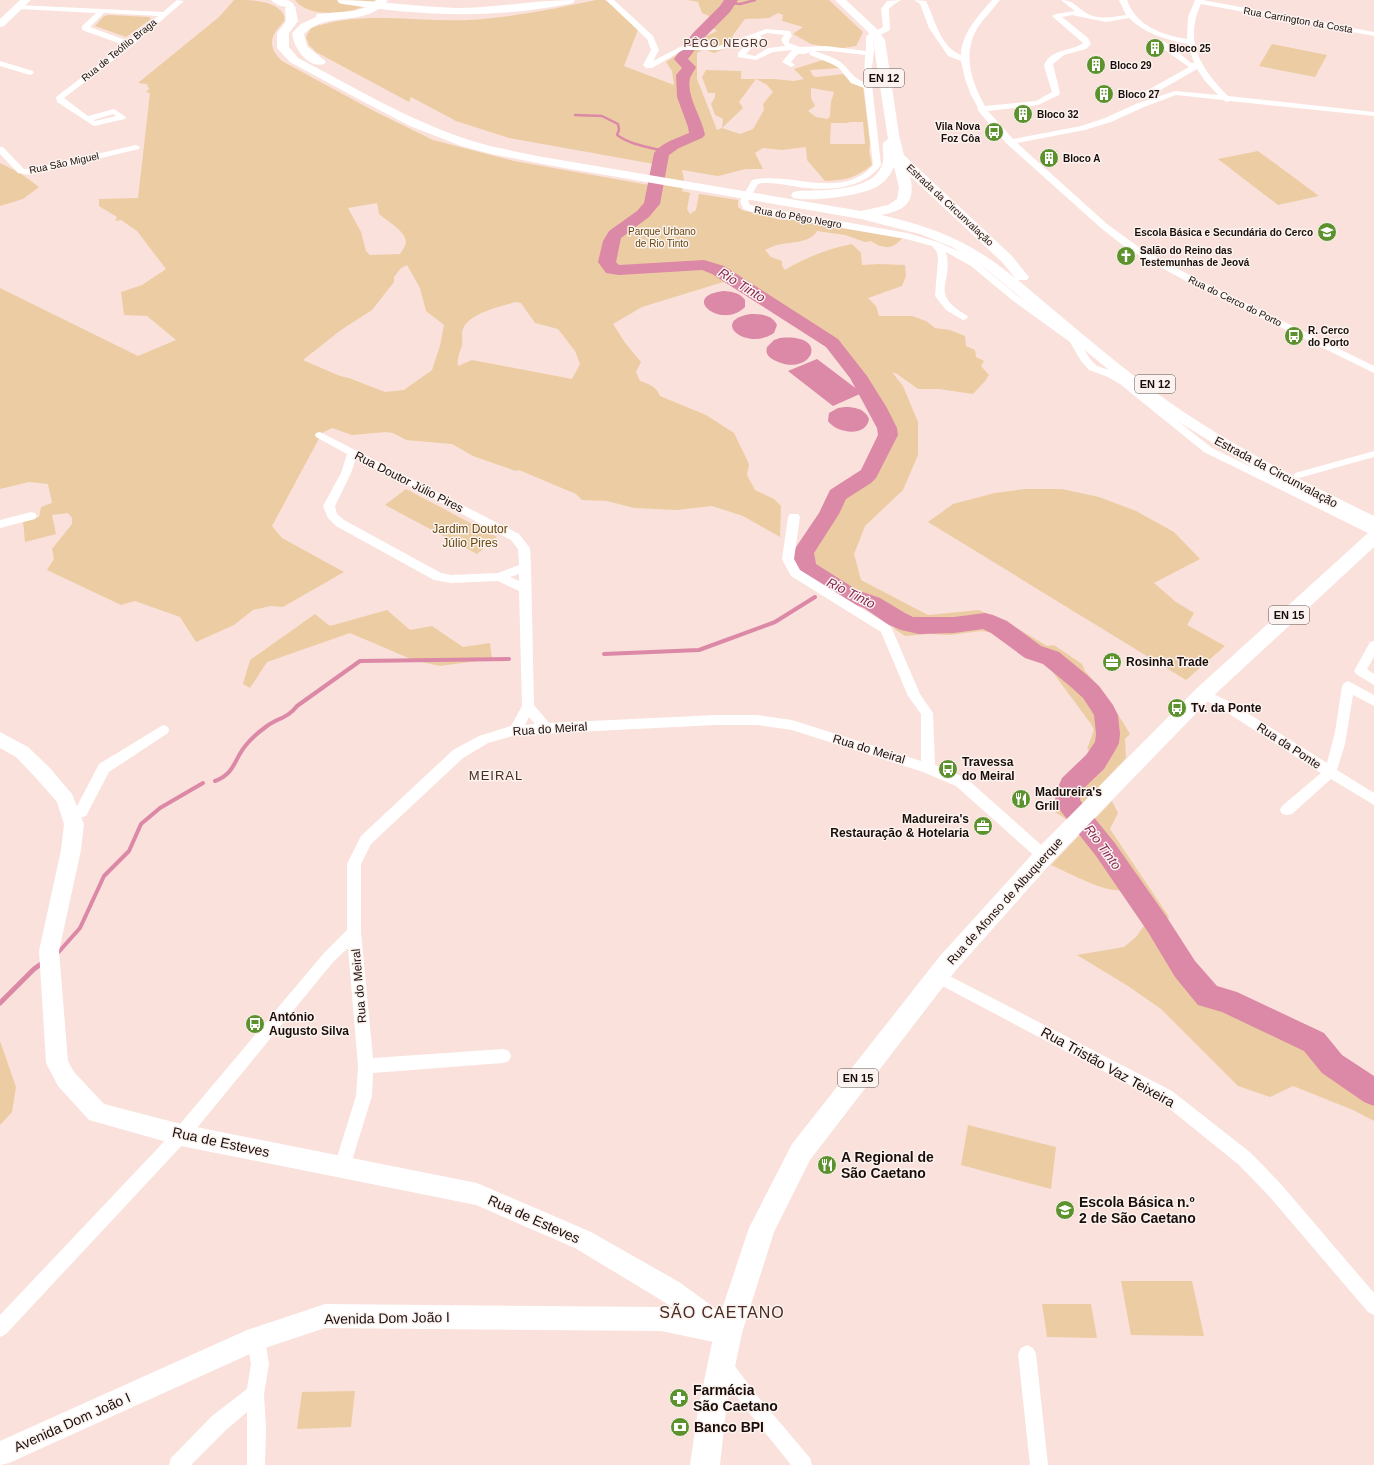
<svg xmlns="http://www.w3.org/2000/svg" width="1374" height="1465" font-family="Arial,sans-serif">
  <style>
    .green { fill: #eccda3; fill-rule: evenodd }
    .water { fill: #dc88a7 }
    .lines { fill: none; stroke-linecap: round; stroke-linejoin: round }
    .stream-far2 { stroke: #dc88a7; stroke-width: 2.5 }
    .stream-far1 { stroke: #dc88a7; stroke-width: 4 }
    .stream { stroke: #dc88a7; stroke-width: 5 }
    .river { fill: #dc88a7; fill-rule: evenodd }
    .street { fill: #fff; fill-rule: evenodd }
    .secondary { fill: #fff; fill-rule: evenodd }
    .primary { fill: #fff; fill-rule: evenodd }
    .highway { fill: #fff; fill-rule: evenodd }
    .labels { text-anchor: middle; dominant-baseline: central; stroke-width: 3; stroke-linejoin: round; paint-order: stroke }
    .far-street-label { font-size: 10px; fill: #1b0e0a; stroke: #fbf3f0 }
    .far-poi-label { font-size: 10px; font-weight: bold; fill: #1b0e0a; stroke: #fbf3f0; text-anchor: start }
    .far-park-label { font-size: 10px; fill: #69480f; stroke: #fbf3f0 }
    .far-neighbourhood-label { font-size: 11px; letter-spacing: 1px; fill: #482b23; stroke: #fbf3f0 }
    .shield { fill: #fbf3f0; stroke: #5e534f; stroke-width: 1 }
    .shield-label { font-size: 11px; font-weight: bold; fill: #1b0e0a }
    .street-label { font-size: 12px; fill: #1b0e0a; stroke: #fbf3f0 }
    .park-label { font-size: 12px; fill: #69480f; stroke: #fbf3f0 }
    .poi-label { font-size: 12px; font-weight: bold; fill: #1b0e0a; stroke: #fbf3f0; text-anchor: start }
    .water-label { font-size: 13px; font-style: italic; fill: #872551; stroke: #fbf3f0 }
    .neighbourhood-label { font-size: 13px; letter-spacing: 1px; fill: #482b23; stroke: #fbf3f0 }
    .near-street-label { font-size: 14px; fill: #1b0e0a; stroke: #fbf3f0 }
    .near-poi-label { font-size: 14px; font-weight: bold; fill: #1b0e0a; stroke: #fbf3f0; text-anchor: start }
    .near-neighbourhood-label { font-size: 16px; letter-spacing: 1px; fill: #482b23; stroke: #fbf3f0 }
  </style>
  <rect width="100%" height="100%" fill="#fae1db"/>
  <g class="green">
    <path d="M234,0C251,0 272,0 282,12C284,15 285,17 284,21C282,24 278,28 276,31C268,43 273,52 282,61L374,111L433,140L514,161L649,185L654,164L509,138L456,121L411,97L409,102L316,52L309,45L306,37L311,28C361,10 415,22 467,20C510,18 553,9 596,0H605L639,27L624,66L674,85L672,71L666,62C677,55 683,51 688,39L706,36L717,31L707,23L709,16L702,13L698,2L688,0H829L863,32L856,46L837,49L811,44L793,34L803,27L782,21L783,15L778,13L769,18L745,19L733,35L732,43L725,45L724,49L714,53L704,49L697,53V79L717,130L722,128L723,119L715,115L711,104L715,97V93H708L702,77L706,70L741,71V79H774L794,81L804,79L794,69L826,59L840,68L810,70L813,76L817,77L843,74L853,82L863,87L870,143L869,151L872,165C855,178 847,180 825,181L807,160L806,147L782,150L763,148L755,153L763,169H746L718,176L682,170L684,180L682,191L690,193L687,209L690,214L696,210L699,194L738,200V207C745,213 749,211 758,213C771,217 779,222 794,219L902,238C894,250 882,249 871,241L865,242L845,235L817,231C809,245 787,241 774,246C771,247 768,249 765,250L771,257L782,261V266L785,270C806,257 828,249 852,244L861,253L862,265L879,264L905,265L906,276L902,286L868,298L876,306L879,316H912L926,321L935,328L950,330L965,336L966,346L975,350L976,357L984,361L981,366L989,375L985,381L973,394L939,389H918L897,374L892,372L903,386L918,422V455L903,490L865,526L854,554L861,580L928,615L979,610L1017,628L1047,646L1054,645L1082,664L1085,671L1095,682L1102,697L1119,716L1130,734L1125,739L1126,758L1067,820L1055,812L1065,801L1068,788L1087,769L1083,766L1093,753L1087,749L1094,730L1091,724L1054,674L1049,664L1034,658L1024,652L1017,644L994,633L981,631L950,635L929,634L905,636L896,630L884,617L875,611L870,610L860,602H851L841,596L803,573L798,567L795,549L818,519L833,489L861,475L882,431L862,391L825,342L730,280L642,307L613,324L626,344L641,362L636,372L640,381C649,384 656,386 660,396L706,415L734,433L749,464L747,475L755,490L774,499L781,506L780,537L743,516L712,506L677,510L634,508L607,501L582,500L576,494L519,470L516,471L473,456L452,444L406,440L393,433L386,432L352,435L332,428L322,433L272,526L282,538L344,572L283,607L271,606L253,610L234,625L196,642L180,617L135,601L121,605L47,570L54,559L52,549L72,524V518L68,513L52,515L56,534L25,542L23,521L39,517L41,507L52,503L48,484L29,482L0,489V288L138,356L176,340L147,316L124,315L121,292L142,285L166,269L137,231L121,220L115,221L117,217L99,206V199L138,198L150,93L146,92L149,89L147,84L138,83L219,17ZM756,79L767,85L773,92L763,104L764,110L753,129L740,134L722,128L743,108L739,102ZM811,88L834,92L831,102L830,116L828,119L816,117L808,111L815,106L811,98ZM851,122H863L865,144H830L831,123H846ZM377,203L379,214C387,221 407,232 406,243C405,247 402,251 400,254L370,255L366,251L361,232L348,208ZM407,265L420,288L426,311L444,325L440,346L432,370L404,390L385,392L349,378L340,376L303,360L341,330L372,310L394,282V277L401,268ZM515,302L521,303L535,323L558,329L575,351L580,364L572,379L472,360L458,366C457,356 460,353 462,345C463,340 461,334 463,329C469,313 500,307 515,302Z"/>
    <path d="M295,0H375C359,14 308,20 295,0Z"/>
    <polygon points="109,15 149,17 151,19 126,37 95,26 104,16"/>
    <polygon points="1272,44 1327,55 1315,77 1259,66"/>
    <polygon points="1258,151 1319,196 1278,205 1218,159"/>
    <polygon points="0,163 20,173 39,187 23,199 0,206"/>
    <polygon points="406,489 497,537 477,554 385,505"/>
    <polygon points="1025,489 1062,489 1099,497 1136,511 1174,532 1200,559 1154,583 1176,602 1194,613 1187,625 1225,646 1186,680 928,522 953,504 995,493"/>
    <polygon points="387,610 410,630 432,626 463,647 490,643 492,659 440,666 413,660 350,633 267,662 250,688 243,684 250,660 315,614 330,626"/>
    <path d="M1112,801L1118,813L1110,829L1169,917L1165,929L1205,986L1296,1029L1298,1025L1308,1032L1315,1039L1330,1043L1360,1077L1374,1085V1121L1353,1110L1293,1086L1270,1097L1238,1086L1161,1009L1128,986L1077,955L1124,947L1136,937L1146,923L1141,911L1121,890C1105,893 1067,872 1051,865Z"/>
    <polygon points="0,1041 16,1087 12,1112 0,1125"/>
    <polygon points="968,1125 1056,1147 1051,1189 961,1165"/>
    <polygon points="1121,1281 1192,1281 1204,1336 1131,1335"/>
    <polygon points="1042,1304 1091,1304 1097,1338 1047,1337"/>
    <polygon points="355,1391 351,1427 297,1429 302,1392"/>
  </g>
  <g class="water">
    <path d="M725,291C733,292 740,293 745,300V307C721,331 678,295 725,291Z"/>
    <path d="M751,314C762,314 772,315 777,325L774,333C746,352 709,320 751,314Z"/>
    <path d="M780,338C832,333 812,378 776,361C769,358 765,354 767,347L774,340Z"/>
    <polygon points="817,359 862,393 833,406 788,371"/>
    <path d="M845,407C855,407 865,409 869,419C866,438 836,433 828,421L829,413L838,408Z"/>
  </g>
  <g class="lines">
    <g class="stream-far2">
      <polyline points="729,3 740,4 755,0"/>
      <path d="M575,115L602,116L618,124L619,130L617,135C631,145 648,147 664,151"/>
    </g>
    <g class="stream-far1">
      <polyline points="604,654 699,650 775,622 815,597"/>
      <path d="M215,781C235,774 234,759 246,745C251,739 260,731 267,726C278,718 288,718 297,706L360,661L509,659"/>
      <polyline points="56,955 80,928 104,876 129,851 141,824 160,808 203,783"/>
    </g>
    <polyline class="stream" points="0,1003 34,969 41,964"/>
    <path class="river" d="M724,0H738L730,12L703,39L688,59L696,67C695,70 691,75 690,78C686,97 702,117 705,135L702,138L679,148L669,155L660,204L649,217L621,238L616,262L619,265L704,260L724,266L838,339L867,376L887,408L897,428L898,435L876,478L871,483L846,499L839,514L814,553L816,564L857,590L880,598L905,613L913,617H954L985,613L993,615L1007,621L1041,646L1059,652L1087,675L1099,686L1113,705L1118,715L1120,734L1119,743L1116,749L1104,769L1082,790L1080,800L1114,842L1166,916L1195,961L1217,986L1237,992L1324,1033L1342,1055L1374,1076V1106L1364,1102L1322,1073L1304,1051L1222,1012L1198,1005L1175,977L1148,932L1096,856L1059,809L1055,802L1056,793L1059,785L1062,778L1086,755L1095,742L1096,734L1094,715L1091,710L1083,698L1071,687L1043,664L1025,658L991,633L983,629L954,633L919,634L901,630L889,625L864,608L841,600L798,573L795,568L792,553L819,513L830,490L861,470L878,435L877,428L850,378L826,347L712,274L702,270L619,275L606,273L598,262L603,241L609,231L637,211L644,203L654,153C662,142 678,138 689,133L688,127L677,97L676,75L682,68L674,59L693,33L720,6Z"/>
    <g class="street">
      <path d="M177,0L184,1L132,46L64,98L88,116L114,109L126,117L125,119L94,126L57,102L56,97L124,45L82,30V26L96,13L19,9L15,7L19,5L163,12ZM104,13L158,16L128,41L90,27ZM113,114L116,116L95,121L94,120Z"/>
      <path d="M606,0H614L653,36L659,50L653,61L682,46H719L766,29L790,31L792,36L789,40V43L800,47L826,46L866,51V36L883,27L881,9L887,1L901,0L893,5L889,9L890,30L873,39L874,51L871,76L881,165C863,190 826,191 798,187C785,185 772,181 758,184L748,201L750,205L907,233L938,242L958,251L977,262L1018,296L1077,338L1090,359L1097,366L1122,374L1131,384L1212,448L1374,527V536L1204,452L1120,384L1108,377L1089,370L1081,361L1070,342L1012,300L971,266L946,252C954,285 928,292 966,315L968,317L966,319L963,320L946,310L935,296L938,259L937,252L932,246L906,239L754,213L743,209L740,201L752,180C791,171 842,201 873,165L864,88L851,83L839,68L832,64L810,55L809,53L812,51L805,54H798L791,62L795,65L791,67L782,62L792,50L773,52L756,60L738,57V53L751,40L719,50H683L652,68H646L643,65L651,50L647,39ZM767,33L784,35L781,40L785,46L768,48L755,56L746,54C751,48 757,44 763,38L760,36ZM814,51H831L865,55L864,82C855,79 851,73 845,66C838,58 823,54 814,51Z"/>
      <path d="M914,0L926,1C935,19 940,47 961,55C961,34 979,15 992,0H1000C993,9 985,17 978,27C962,53 971,81 985,106L1036,101L1052,92L1044,66C1050,48 1071,52 1083,43L1052,16L1056,14L1075,11L1061,0C1073,0 1077,7 1086,13C1097,20 1114,17 1126,15L1119,0H1127C1136,26 1162,35 1187,39L1188,17L1195,0H1203L1374,32V36L1201,4C1183,43 1202,69 1228,96L1374,112V116L1230,101L1227,102L1223,100L1176,95L1144,107L1111,122L1085,130L1017,143L1107,224L1140,248L1195,278L1374,366V373L1188,282L1147,260L1121,244L1101,228L1007,144L991,126L977,109L978,108L971,95L965,79L961,61L948,56L929,28L920,4ZM1072,15L1106,22L1129,18C1145,34 1167,40 1188,44L1194,63H1191L1164,41H1158V45L1189,67L1139,95V99H1145L1197,69L1205,81L1218,95L1175,91L1138,103L1105,118L1081,126L1013,139L988,111L1038,105L1059,95L1060,93L1053,64L1064,55L1086,49L1091,44L1088,38L1062,17Z"/>
      <polygon points="0,61 33,71 34,73 30,75 0,66"/>
      <polygon points="136,145 140,147 139,149 30,175 18,173 0,154 0,147 3,147 24,169 30,169"/>
      <path d="M320,432L519,534L530,548L531,567L534,705L549,723L716,715H757L792,720L921,761V714L908,696L881,632L791,576L782,559L788,517L790,514H798L800,517L794,559L800,570L890,626L892,629L920,694L933,713L935,765L966,778L1049,852L1051,856L1049,860L1044,862L1039,860L956,786L923,772L792,730L757,725H716L516,735L488,743L463,758L371,844L361,864V932L373,1058L503,1049L509,1051L511,1056L509,1061L503,1063L373,1073L372,1096L350,1167L348,1173L342,1175L336,1173L334,1167L356,1096L358,1066L348,948L334,961L187,1140L6,1334L0,1337V1315L175,1130L324,953L347,930V864L361,836L453,750L479,736L511,726L522,706L519,591L498,581L451,583L434,580L336,526L328,518L323,506L341,473L347,454L316,437L315,435L316,433ZM356,458L511,540L518,549L519,565L498,573L451,575L441,573L344,520L337,514L335,506L351,473ZM519,574V581L510,577ZM529,717L535,724L525,725Z"/>
      <polygon points="1374,451 1374,457 1299,478 1295,477 1294,475 1295,473"/>
      <polygon points="31,512 35,513 37,516 35,519 0,528 0,520"/>
      <polygon points="1374,641 1374,657 1367,669 1374,674 1374,685 1356,674 1354,671 1370,642"/>
      <polygon points="1348,681 1374,695 1374,706 1353,695 1345,744 1337,770 1374,793 1374,805 1331,779 1292,814 1287,815 1282,814 1280,810 1282,806 1321,773 1220,708 1199,697 1197,694 1199,691 1203,689 1230,702 1327,763 1335,732 1342,686 1344,683"/>
      <polygon points="163,725 168,727 169,730 168,733 109,772 86,816 71,820 66,819 64,815 66,811 76,808 99,764"/>
      <polygon points="938,970 1172,1091 1251,1153 1280,1183 1374,1293 1374,1315 1368,1312 1268,1195 1239,1165 1160,1101 933,981 931,976 933,971"/>
      <polygon points="256,1330 262,1333 265,1339 269,1364 264,1394 266,1429 265,1465 247,1465 247,1412 226,1430 191,1465 169,1465 171,1458 212,1416 247,1389 251,1364 247,1339 250,1333"/>
      <polygon points="1027,1345 1033,1348 1036,1354 1048,1465 1030,1465 1018,1354 1021,1348"/>
      <polygon points="722,1354 728,1357 755,1393 810,1458 812,1465 791,1465 743,1405 716,1369 713,1363 716,1357"/>
    </g>
    <g class="secondary">
      <polygon points="20,0 31,0 4,26 0,27 0,19"/>
      <polygon points="0,732 28,747 50,768 72,794 84,824 81,850 59,951 68,1061 74,1072 104,1104 181,1124 477,1183 591,1232 679,1282 737,1324 740,1333 737,1342 728,1345 661,1331 325,1328 259,1350 9,1463 0,1465 0,1441 247,1330 325,1304 661,1307 676,1310 661,1300 575,1248 476,1205 181,1146 89,1120 58,1086 46,1063 39,951 61,850 64,824 57,802 36,778 16,757 0,748"/>
    </g>
    <g class="primary">
      <path d="M377,0H388C368,28 327,10 304,34L307,46L324,60L326,62L324,64C308,69 293,47 292,33L301,24L316,17L317,14L354,11L367,7Z"/>
      <path d="M835,0H846L876,28L885,40L899,135L904,155L1012,256L1029,277L1027,280H1018C1072,325 1125,372 1182,411C1243,452 1308,484 1374,516V529L1339,513L1253,468L1171,417L1115,375L986,269L952,247L920,234L861,219L553,166L491,154L461,146L410,126L362,101L290,62L277,48V33L286,21L285,8L291,5L295,6L298,21L289,33V47L298,58C354,87 408,120 469,140C491,147 514,151 537,156L861,211L888,205L897,199L899,188L894,167C890,175 886,181 878,186C862,196 812,202 793,198L791,195L793,192L798,191C821,190 873,192 882,165C885,158 882,150 883,143L888,139L873,40L868,32ZM910,176L1002,262L1015,278C971,242 937,228 881,215C906,210 916,202 910,176Z"/>
      <polygon points="1374,531 1374,547 1210,699 1052,862 956,970 810,1160 774,1232 742,1333 726,1410 720,1465 690,1465 698,1410 714,1333 749,1228 792,1144 940,956 1036,850 1196,689 1368,533"/>
    </g>
    <g class="highway">
      <path d="M271,0H288L294,4L292,7C286,8 275,5 271,0Z"/>
      <path d="M337,0C377,0 416,7 456,8C496,8 535,0 575,0L573,3L569,4C492,19 421,16 343,4L339,3Z"/>
    </g>
  </g>
  <defs>
    <symbol id="building-disc" viewBox="-11 -11 22 22"><circle r="9.5" fill="#5b922d" stroke="#fbf3f0"/><path d="M-4-6H4V6H1V3H-1V6H-4ZM-2.5-4.3h1.7v1.8h-1.7ZM.8-4.3h1.7v1.8H.8ZM-2.5-1h1.7V.8h-1.7ZM.8-1h1.7V.8H.8Z" fill="#fff"/></symbol>
    <symbol id="bus-disc" viewBox="-11 -11 22 22"><circle r="9.5" fill="#5b922d" stroke="#fbf3f0"/><path d="M-5-6H5V4H4V6H2V4H-2V6H-4V4H-5ZM-3.5-4V0h7V-4ZM-3.5 1.2v1.5H-2V1.2ZM2 1.2v1.5H3.5V1.2Z" fill="#fff"/></symbol>
    <symbol id="school-disc" viewBox="-11 -11 22 22"><circle r="9.5" fill="#5b922d" stroke="#fbf3f0"/><path d="M0-5L7-2L0 1L-7-2ZM-4 1L0 2.5L4 1V4Q0 6-4 4Z" fill="#fff"/></symbol>
    <symbol id="church-disc" viewBox="-11 -11 22 22"><circle r="9.5" fill="#5b922d" stroke="#fbf3f0"/><path d="M-1.2-6h2.4v3.5h3.3v2.4h-3.3V6h-2.4V-.1h-3.3v-2.4h3.3Z" fill="#fff"/></symbol>
    <symbol id="office-disc" viewBox="-11 -11 22 22"><circle r="9.5" fill="#5b922d" stroke="#fbf3f0"/><path d="M-6-3h4V-5.5h4V-3h4V5H-6ZM-1-4.5V-3h2v-1.5ZM-6 0V1H6V0Z" fill="#fff"/></symbol>
    <symbol id="restaurant-disc" viewBox="-11 -11 22 22"><circle r="9.5" fill="#5b922d" stroke="#fbf3f0"/><path d="M-5-6h1v4h1v-4h1v4h1v-4h1v5L-1.5 .5V6h-2V.5L-5-1ZM5-6V6H3V1.5H1.5Q1.5-4 5-6Z" fill="#fff"/></symbol>
    <symbol id="pharmacy-disc" viewBox="-11 -11 22 22"><circle r="9.5" fill="#5b922d" stroke="#fbf3f0"/><path d="M-2-6h4v4h4v4h-4v4h-4v-4h-4v-4h4Z" fill="#fff"/></symbol>
    <symbol id="bank-disc" viewBox="-11 -11 22 22"><circle r="9.5" fill="#5b922d" stroke="#fbf3f0"/><path d="M-6-4H6V4H-6ZM0-2.3a2.3 2.3 0 1 0 0 4.6a2.3 2.3 0 1 0 0-4.6Z" fill="#fff"/></symbol>
  </defs>
  <g fill-rule="evenodd">
    <use href="#building-disc" x="1144" y="37" width="22" height="22"/>
    <use href="#building-disc" x="1085" y="54" width="22" height="22"/>
    <use href="#building-disc" x="1093" y="83" width="22" height="22"/>
    <use href="#building-disc" x="1012" y="103" width="22" height="22"/>
    <use href="#bus-disc" x="983" y="121" width="22" height="22"/>
    <use href="#building-disc" x="1038" y="147" width="22" height="22"/>
    <use href="#school-disc" x="1316" y="221" width="22" height="22"/>
    <use href="#church-disc" x="1115" y="245" width="22" height="22"/>
    <use href="#bus-disc" x="1283" y="325" width="22" height="22"/>
    <use href="#office-disc" x="1101" y="651" width="22" height="22"/>
    <use href="#bus-disc" x="1166" y="697" width="22" height="22"/>
    <use href="#bus-disc" x="937" y="758" width="22" height="22"/>
    <use href="#restaurant-disc" x="1010" y="788" width="22" height="22"/>
    <use href="#office-disc" x="972" y="815" width="22" height="22"/>
    <use href="#bus-disc" x="244" y="1013" width="22" height="22"/>
    <use href="#restaurant-disc" x="816" y="1154" width="22" height="22"/>
    <use href="#school-disc" x="1054" y="1199" width="22" height="22"/>
    <use href="#pharmacy-disc" x="668" y="1387" width="22" height="22"/>
    <use href="#bank-disc" x="669" y="1416" width="22" height="22"/>
  </g>
  <g class="labels">
    <g class="far-street-label">
      <text transform="translate(1298 20) rotate(10)">Rua Carrington da Costa</text>
      <text transform="translate(119 50) rotate(-39)">Rua de Teófilo Braga</text>
      <text transform="translate(64 163) rotate(-12)">Rua São Miguel</text>
      <text transform="translate(950 205) rotate(43)">Estrada da Circunvalação</text>
      <text transform="translate(798 217) rotate(10)">Rua do Pêgo Negro</text>
      <text transform="translate(1235 301) rotate(26)">Rua do Cerco do Porto</text>
    </g>
    <g class="far-poi-label">
      <text x="1169" y="48">Bloco 25</text>
      <text x="1110" y="65">Bloco 29</text>
      <text x="1118" y="94">Bloco 27</text>
      <text x="1037" y="114">Bloco 32</text>
      <text x="980" y="126" text-anchor="end">Vila Nova<tspan x="980" dy="12">Foz Côa</tspan></text>
      <text x="1063" y="158">Bloco A</text>
      <text x="1313" y="232" text-anchor="end">Escola Básica e Secundária do Cerco</text>
      <text x="1140" y="250">Salão do Reino das<tspan x="1140" dy="12">Testemunhas de Jeová</tspan></text>
      <text x="1308" y="330">R. Cerco<tspan x="1308" dy="12">do Porto</tspan></text>
    </g>
    <g class="far-park-label">
      <text x="662" y="231">Parque Urbano<tspan x="662" dy="12">de Rio Tinto</tspan></text>
    </g>
    <g class="far-neighbourhood-label">
      <text x="726" y="43">PÊGO NEGRO</text>
    </g>
    <g class="shield">
      <rect x="864" y="69" width="40" height="18" rx="3"/>
      <rect x="1135" y="375" width="40" height="18" rx="3"/>
      <rect x="1269" y="606" width="40" height="18" rx="3"/>
      <rect x="838" y="1069" width="40" height="18" rx="3"/>
    </g>
    <g class="shield-label">
      <text x="884" y="78">EN 12</text>
      <text x="1155" y="384">EN 12</text>
      <text x="1289" y="615">EN 15</text>
      <text x="858" y="1078">EN 15</text>
    </g>
    <g class="street-label">
      <text transform="translate(1276 472) rotate(28)">Estrada da Circunvalação</text>
      <text transform="translate(409 482) rotate(27)">Rua Doutor Júlio Pires</text>
      <text transform="translate(550 729) rotate(-4)">Rua do Meiral</text>
      <text transform="translate(1289 746) rotate(33)">Rua da Ponte</text>
      <text transform="translate(869 749) rotate(17)">Rua do Meiral</text>
      <text transform="translate(1005 901) rotate(-48)">Rua de Afonso de Albuquerque</text>
      <text transform="translate(359 986) rotate(-95)">Rua do Meiral</text>
    </g>
    <g class="park-label">
      <text x="470" y="529">Jardim Doutor<tspan x="470" dy="14">Júlio Pires</tspan></text>
    </g>
    <g class="poi-label">
      <text x="1126" y="662">Rosinha Trade</text>
      <text x="1191" y="708">Tv. da Ponte</text>
      <text x="962" y="762">Travessa<tspan x="962" dy="14">do Meiral</tspan></text>
      <text x="1035" y="792">Madureira's<tspan x="1035" dy="14">Grill</tspan></text>
      <text x="969" y="819" text-anchor="end">Madureira's<tspan x="969" dy="14">Restauração &amp; Hotelaria</tspan></text>
      <text x="269" y="1017">António<tspan x="269" dy="14">Augusto Silva</tspan></text>
    </g>
    <g class="water-label">
      <text transform="translate(742 285) rotate(32)">Rio Tinto</text>
      <text transform="translate(851 593) rotate(27)">Rio Tinto</text>
      <text transform="translate(1103 847) rotate(54)">Rio Tinto</text>
    </g>
    <g class="neighbourhood-label">
      <text x="496" y="775">MEIRAL</text>
    </g>
    <g class="near-street-label">
      <text transform="translate(1108 1067) rotate(29)">Rua Tristão Vaz Teixeira</text>
      <text transform="translate(221 1142) rotate(12)">Rua de Esteves</text>
      <text transform="translate(534 1219) rotate(24)">Rua de Esteves</text>
      <text transform="translate(387 1318) rotate(-1)">Avenida Dom João I</text>
      <text transform="translate(72 1422) rotate(-24)">Avenida Dom João I</text>
    </g>
    <g class="near-poi-label">
      <text x="841" y="1157">A Regional de<tspan x="841" dy="16">São Caetano</tspan></text>
      <text x="1079" y="1202">Escola Básica n.º<tspan x="1079" dy="16">2 de São Caetano</tspan></text>
      <text x="693" y="1390">Farmácia<tspan x="693" dy="16">São Caetano</tspan></text>
      <text x="694" y="1427">Banco BPI</text>
    </g>
    <g class="near-neighbourhood-label">
      <text x="722" y="1312">SÃO CAETANO</text>
    </g>
  </g>
</svg>
